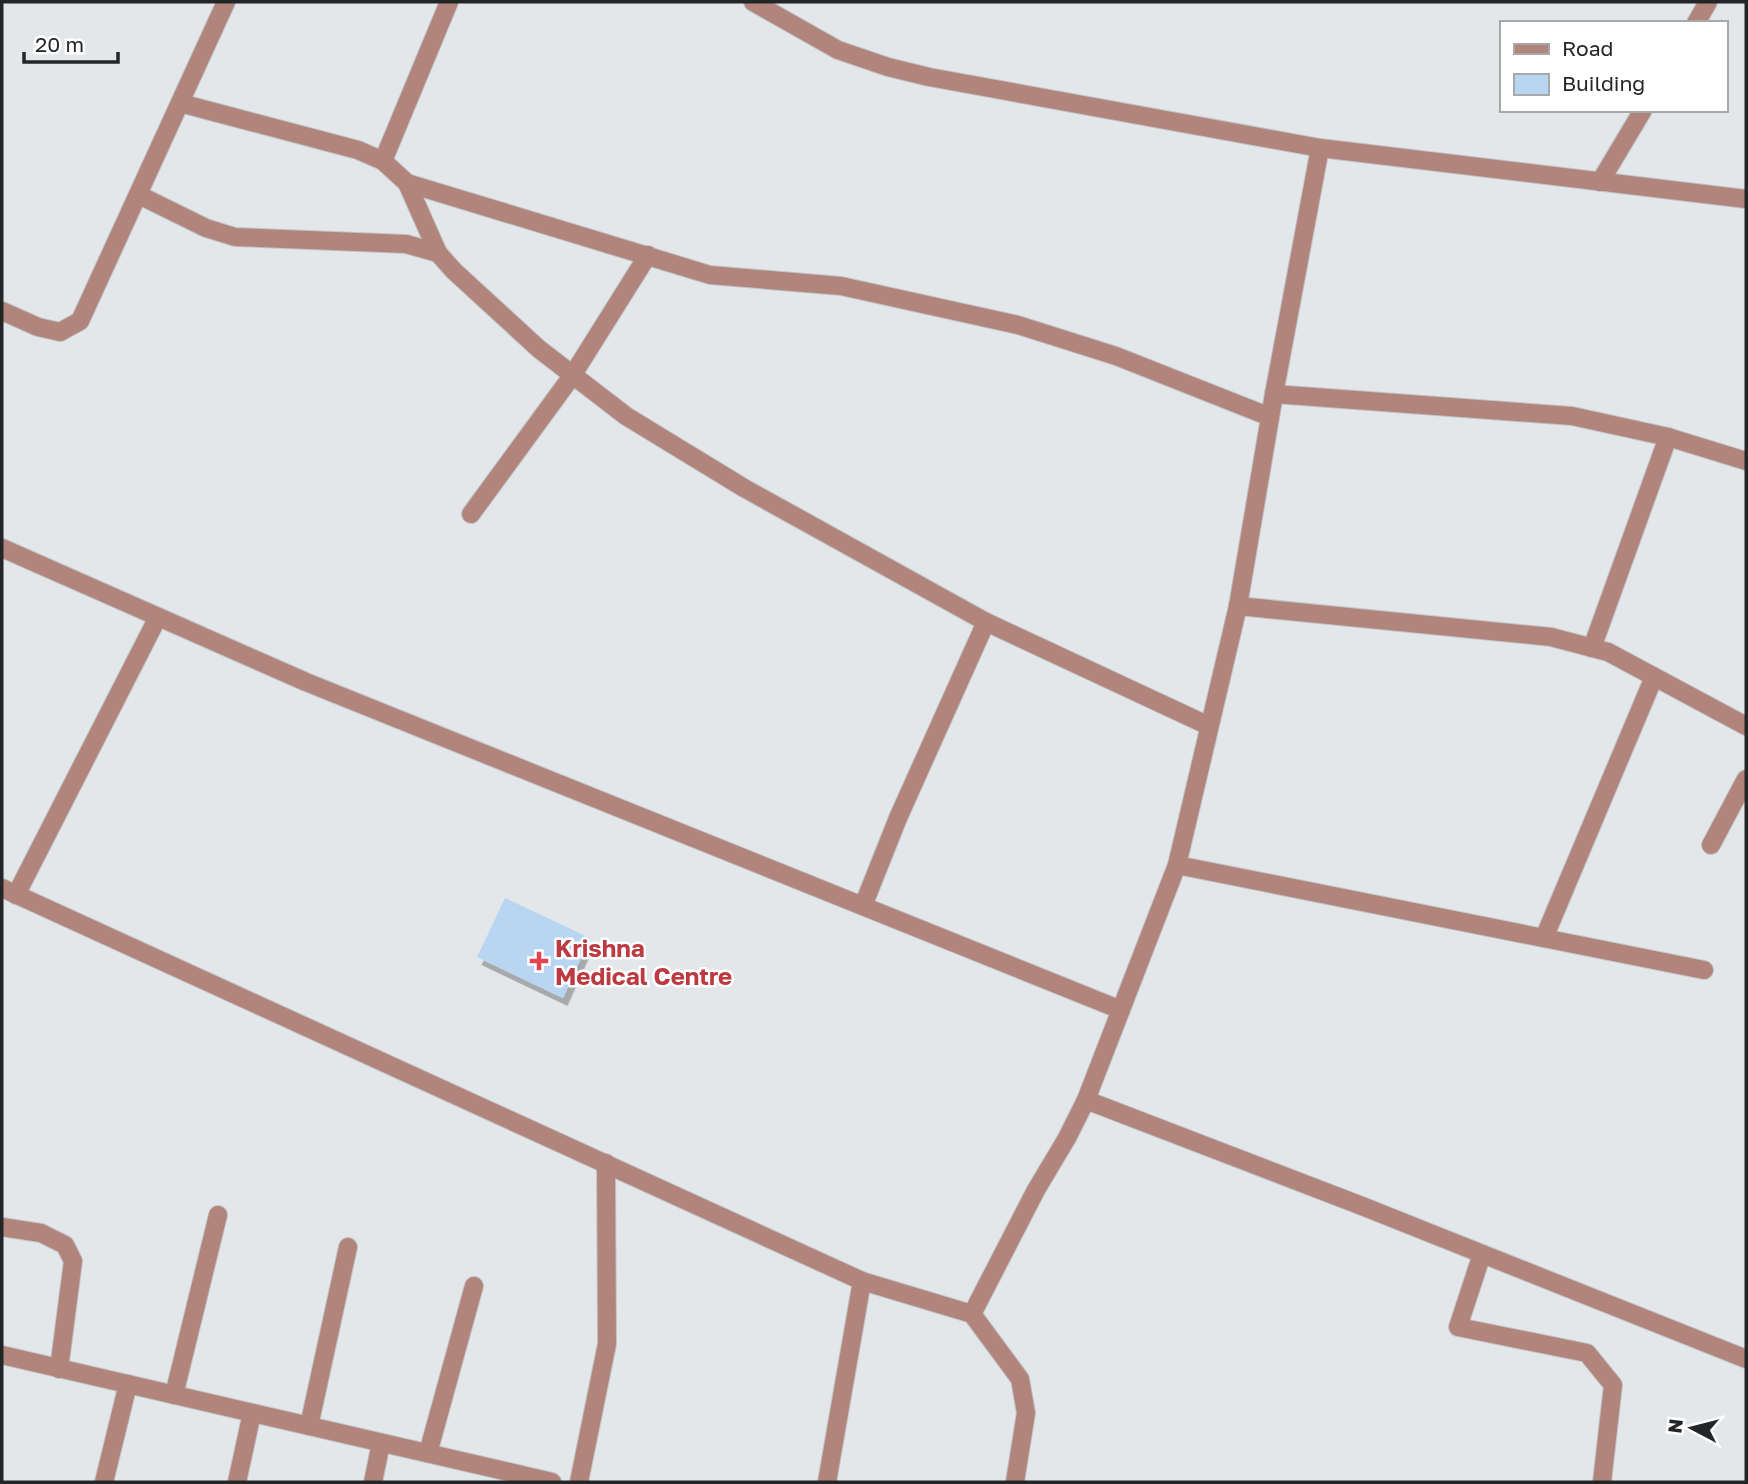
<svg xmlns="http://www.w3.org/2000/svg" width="1748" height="1484" font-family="'Golos Text',sans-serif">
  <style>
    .building { fill: #b8d6f2; filter: url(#shadow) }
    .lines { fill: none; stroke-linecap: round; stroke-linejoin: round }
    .minor-casing { stroke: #c1c4c7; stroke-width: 20 }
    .minor { stroke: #b1857b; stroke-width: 18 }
    .health-dot { fill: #e0444e; stroke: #fff; stroke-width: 2.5 }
    .labels { text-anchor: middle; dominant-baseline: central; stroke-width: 5; stroke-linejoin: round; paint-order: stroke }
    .health-label { font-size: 24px; font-weight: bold; fill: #be3a42; stroke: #fff; text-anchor: start }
  </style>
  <defs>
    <filter id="shadow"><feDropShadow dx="4.5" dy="8" stdDeviation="0" flood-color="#0004"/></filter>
  </defs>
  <rect width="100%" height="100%" fill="#e4e7ea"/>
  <polygon class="building" points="505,898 590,938 563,998 477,957"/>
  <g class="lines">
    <defs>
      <g id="minor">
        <polyline points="753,2 838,50 888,67 929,77 1320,148 1746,199"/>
        <polyline points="1696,23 1708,2"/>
        <polyline points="180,103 358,150 383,161 407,183 438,253 454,271 539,349 626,416 744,488 986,622"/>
        <polyline points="383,161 449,2"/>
        <polyline points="1600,182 1643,110"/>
        <polyline points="407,183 710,275 841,286 1018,325 1116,356 1270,417"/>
        <polyline points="139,195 206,228 235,237 406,244 438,253"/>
        <polyline points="2,311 38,327 60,332 80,321 226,2"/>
        <polyline points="1274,394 1572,416 1668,437 1746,461"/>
        <polyline points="471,514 572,376 648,255"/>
        <polyline points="2,548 306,682 1121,1010"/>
        <polyline points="1238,606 1551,637 1608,652 1746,726"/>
        <polyline points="1592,648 1668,437"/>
        <polyline points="1711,845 1746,779"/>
        <polyline points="1177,865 1704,970"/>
        <polyline points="2,888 862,1281 972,1314 1036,1190 1067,1138 1086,1100 1177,865 1238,606 1274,394 1320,148"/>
        <polyline points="16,895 158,617"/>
        <polyline points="863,906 898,818 986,622 1209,726"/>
        <polyline points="1544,938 1654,677"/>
        <polyline points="1086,1100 1362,1206 1746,1359"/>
        <polyline points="2,1227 41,1233 65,1245 73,1261 59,1369"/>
        <polyline points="1482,1254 1458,1327 1587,1353 1613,1385 1602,1482"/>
        <polyline points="972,1314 1020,1379 1026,1413 1015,1482"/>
        <polyline points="2,1355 552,1482"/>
        <polyline points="174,1395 218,1215"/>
        <polyline points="309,1426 348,1247"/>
        <polyline points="428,1453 474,1286"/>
        <polyline points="104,1482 128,1384"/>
        <polyline points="237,1482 252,1413"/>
        <polyline points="373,1482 381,1443"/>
        <polyline points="579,1482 607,1344 606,1163"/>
        <polyline points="827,1482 862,1281"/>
      </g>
    </defs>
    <use href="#minor" class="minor-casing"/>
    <use href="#minor" class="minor"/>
  </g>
  <path class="health-dot" d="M535.5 950.5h7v7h7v7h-7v7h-7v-7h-7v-7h7z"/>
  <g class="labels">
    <g class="health-label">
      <text x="555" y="947">Krishna<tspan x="555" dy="28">Medical Centre</tspan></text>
    </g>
  </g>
  <rect width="1748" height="1484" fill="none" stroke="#242526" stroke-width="7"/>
  <rect x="1500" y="21" width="228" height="91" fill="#ffffff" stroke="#a7a8a8" stroke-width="2"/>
  <rect x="1514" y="44" width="35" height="10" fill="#b1857b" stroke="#a7a8a8" stroke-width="2"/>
  <text x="1562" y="56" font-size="21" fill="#242526">Road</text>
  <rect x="1514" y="74" width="35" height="21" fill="#b8d6f2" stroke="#a7a8a8" stroke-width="2"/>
  <text x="1562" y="91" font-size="21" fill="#242526">Building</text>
  <g transform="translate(1692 1428) rotate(277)" stroke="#ffffff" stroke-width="5" paint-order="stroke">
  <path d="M0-5L12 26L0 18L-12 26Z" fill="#242526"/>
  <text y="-10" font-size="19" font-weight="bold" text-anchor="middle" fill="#242526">N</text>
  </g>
  <path d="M24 52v10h94v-10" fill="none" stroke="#242526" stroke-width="3.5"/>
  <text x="35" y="52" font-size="21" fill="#242526" stroke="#ffffff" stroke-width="5" paint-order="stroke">20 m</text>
</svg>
